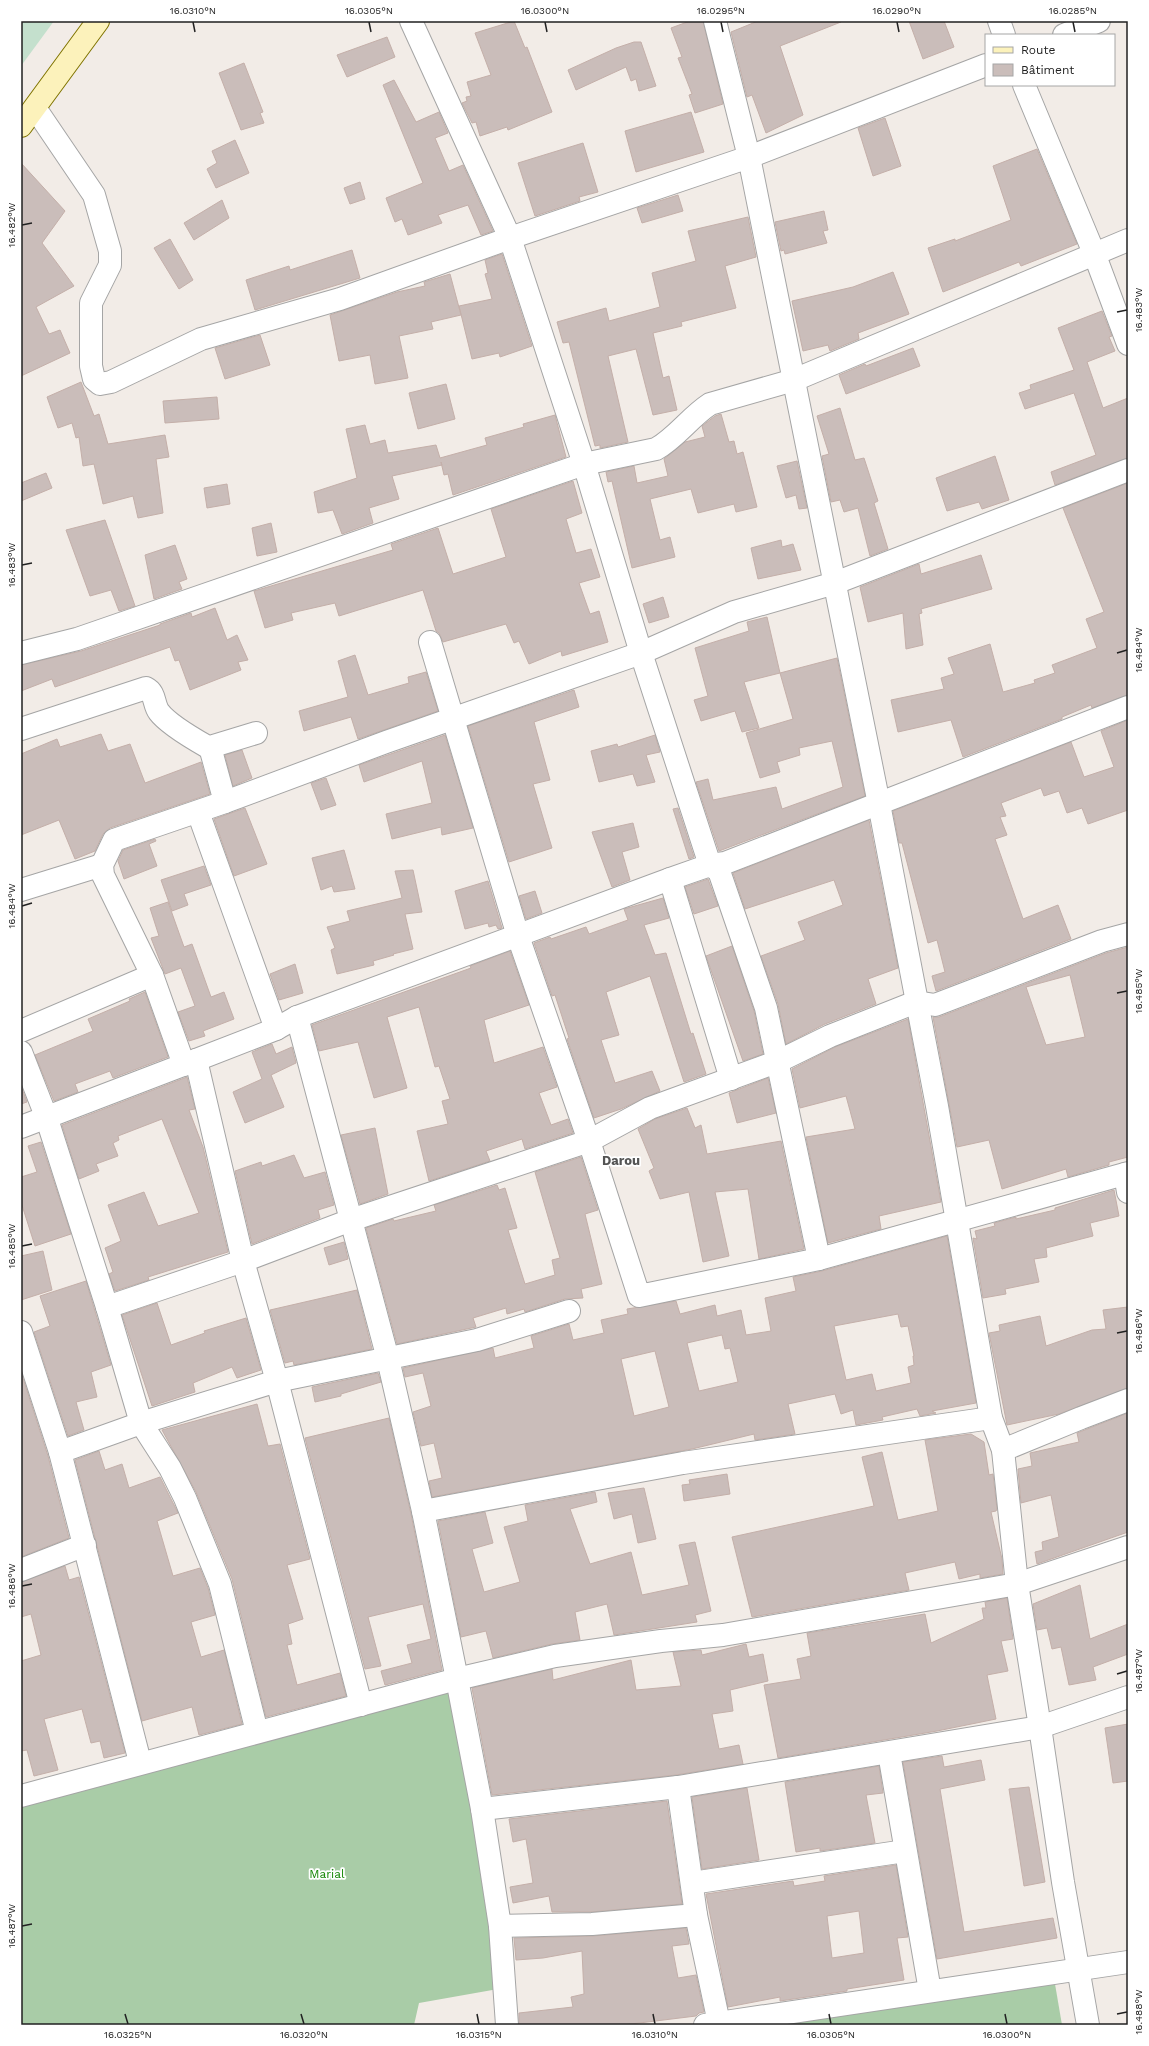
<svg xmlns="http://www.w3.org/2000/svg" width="1149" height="2046" font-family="'Work Sans',sans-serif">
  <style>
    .wetland { fill: #c4e0cd }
    .cemetery { fill: #a9cca7 }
    .building { fill: #cabdba; stroke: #c4afa9; fill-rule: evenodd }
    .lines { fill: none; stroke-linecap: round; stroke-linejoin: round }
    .street-casing { stroke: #a5a5a5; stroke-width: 24 }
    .secondary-casing { stroke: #807400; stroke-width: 24 }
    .street { stroke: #fff; stroke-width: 22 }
    .secondary { stroke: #fcf2bb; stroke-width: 22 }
    .ticks { fill: none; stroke: #212121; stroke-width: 1.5 }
    .labels { text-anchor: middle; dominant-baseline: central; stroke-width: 3.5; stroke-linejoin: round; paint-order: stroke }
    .park-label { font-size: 12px; fill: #168707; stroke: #fff }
    .neighbourhood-label { font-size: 13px; font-weight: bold; fill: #545454; stroke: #fff }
    .neatline { fill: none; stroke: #212121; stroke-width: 1.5 }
    .ticks-label { font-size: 10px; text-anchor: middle; fill: #212121 }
  </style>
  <rect width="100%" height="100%" fill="#f2ece7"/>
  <polygon class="wetland" points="21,21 54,21 21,66"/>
  <g class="cemetery">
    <polygon points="452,1685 498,1989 419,2003 414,2025 21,2025 21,1803"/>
    <polygon points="1055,1984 1062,2025 769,2025"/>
  </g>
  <g class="building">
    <polygon points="514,21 525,48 527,47 552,112 508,130 507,127 480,136 476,122 472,123 462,103 467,101 466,97 471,96 467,82 491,75 475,33"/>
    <polygon points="690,21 703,21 723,104 695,113 689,95 692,94 678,58 682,57 671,28"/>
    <polygon points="758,21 841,22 780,46 803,115 766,133 752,95 747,97 731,32"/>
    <polygon points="909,21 944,21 954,47 923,59"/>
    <polygon points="387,37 395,57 347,77 337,55"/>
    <polygon points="634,42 641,42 656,86 639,91 636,79 631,81 626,67 576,90 568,70 616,48"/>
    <polygon points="244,63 263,112 260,113 264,123 241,130 219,73"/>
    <polygon points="394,80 416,122 439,112 448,133 435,138 449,171 463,165 493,231 481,235 468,205 438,215 442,223 408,235 402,219 395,222 386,198 423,183 383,85"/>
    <polygon points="691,112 704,152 636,172 625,131"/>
    <polygon points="885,118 901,166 873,176 858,128"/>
    <polygon points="235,140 249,173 216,188 207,169 217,163 212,151"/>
    <polygon points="583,143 598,192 579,197 580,201 535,216 518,163"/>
    <polygon points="1037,149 1077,244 1021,266 1019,262 943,292 928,248 955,239 955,241 1011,220 993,166"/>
    <polygon points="21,163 65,211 42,243 74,286 36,307 49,334 60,330 70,353 21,376"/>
    <polygon points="360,182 365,199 350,204 344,188"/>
    <polygon points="678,195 683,211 642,223 637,208"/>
    <polygon points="222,200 229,218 194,240 184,223"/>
    <polygon points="824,211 828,230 823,231 827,243 785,254 784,250 781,251 775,222"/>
    <polygon points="748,217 756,257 725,266 736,308 681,322 682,326 653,333 663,378 669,376 677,410 653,415 636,349 608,356 628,442 600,448 600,445 595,446 569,342 563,343 557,322 606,308 609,321 660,307 652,273 696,261 688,231"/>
    <polygon points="170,239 193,280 179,289 154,248"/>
    <polygon points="352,250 360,278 255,310 246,280 289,266 290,270"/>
    <polygon points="502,254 532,346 500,357 499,353 472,359 459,306 492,299 485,274 488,273 485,260"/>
    <polygon points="893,272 909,314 858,333 859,339 830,351 828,345 803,351 792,301 853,287"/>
    <polygon points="450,274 461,315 431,322 433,329 399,336 408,378 375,384 370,355 339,361 330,315 397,292 425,286 424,282"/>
    <polygon points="1102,311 1112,336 1109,337 1115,351 1087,362 1103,408 1128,398 1128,458 1055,485 1051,472 1096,455 1074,393 1025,409 1019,393 1031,389 1030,385 1074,370 1058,328"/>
    <polygon points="260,335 270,365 225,379 215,348"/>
    <polygon points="913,348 920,366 846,394 839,375 865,364 866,366"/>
    <polygon points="81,382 94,416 99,414 108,444 165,435 169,457 156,459 163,513 138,518 133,496 103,504 94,464 83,466 79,437 76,438 72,423 58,428 47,397"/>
    <polygon points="446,384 455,419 418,429 409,393"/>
    <polygon points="217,397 219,419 165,423 163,401"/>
    <polygon points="840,408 855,460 864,458 878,501 874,503 888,549 870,556 858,508 844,512 840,500 831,502 822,456 829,454 817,416"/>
    <polygon points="721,414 729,442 734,441 737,454 743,452 757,507 736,512 734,504 698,513 691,489 650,499 660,540 670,537 675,557 632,568 612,481 608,482 606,472 634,466 637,483 668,476 664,459 685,442 705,437 702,426 715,416"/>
    <polygon points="555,415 566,457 453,495 448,474 444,475 441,462 442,465 392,476 399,499 369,508 373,523 342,534 333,510 318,513 314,492 357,478 346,429 365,425 370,444 385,440 388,453 436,445 440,458 487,445 485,438 524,427 523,424"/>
    <polygon points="995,456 1009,500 982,509 979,502 947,511 936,478"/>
    <polygon points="797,461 807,508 799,509 796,495 786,498 777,466"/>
    <polygon points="46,473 52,488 21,501 21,483"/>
    <polygon points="573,481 582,513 566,519 576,553 591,549 600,577 579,583 590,614 599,611 608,642 562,656 561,651 529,664 519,641 514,643 506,624 443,642 439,633 436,631 423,590 339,616 335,603 291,613 293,620 265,628 254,591 393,550 391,544 438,528 453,574 506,557 491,509"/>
    <polygon points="1128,483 1128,695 1092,708 1091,705 1062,717 1062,719 963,757 951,720 898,732 891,700 944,689 941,678 954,674 948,658 990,644 1003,692 1035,683 1034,680 1055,673 1052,665 1097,648 1086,619 1104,612 1063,508"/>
    <polygon points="227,484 230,504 207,508 204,488"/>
    <polygon points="105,520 135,606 119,611 111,590 90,596 66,530"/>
    <polygon points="271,523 277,552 257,556 252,528"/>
    <polygon points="781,540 782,547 793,544 801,570 758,579 751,548"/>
    <polygon points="175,545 187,579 179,582 182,589 154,599 145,555"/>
    <polygon points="981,555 992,589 921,609 922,613 919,614 923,645 906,649 903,613 868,622 860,587 919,564 921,574"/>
    <polygon points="663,597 669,617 649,623 643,604"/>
    <polygon points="215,608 227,640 237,635 248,660 238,662 241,670 190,690 179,660 175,661 170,647 55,687 52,679 21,691 21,665 81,651 160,625 160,624 191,613 192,617"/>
    <polygon points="767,617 780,673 744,682 759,728 742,732 735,711 701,721 694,700 708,696 695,648 749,631 747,622"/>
    <polygon points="355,655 368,695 409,683 408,677 426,672 438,711 358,739 351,717 304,731 299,711 348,697 338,661"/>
    <polygon points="837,658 865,796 719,851 696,782 708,779 713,800 776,787 782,809 843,787 832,741 799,748 800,755 777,762 780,772 760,778 746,733 793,719 780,673"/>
    <polygon points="574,690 579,707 534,722 550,780 533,784 552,848 509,862 468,726"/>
    <polygon points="1128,720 1128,810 1088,824 1082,808 1067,813 1059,791 1044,796 1041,788 1001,803 1006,816 1000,817 1007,835 995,839 1023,919 1058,905 1071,939 936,991 932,976 945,972 937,940 928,943 902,843 899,843 893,811 1071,742 1084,777 1114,767 1101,731"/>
    <polygon points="101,734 108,751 130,744 145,783 201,762 210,794 110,828 103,834 95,851 75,859 59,820 21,835 21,754 57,739 60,747"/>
    <polygon points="445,735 473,828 442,835 441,827 392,839 386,814 432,803 422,761 364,782 359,765"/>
    <polygon points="655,735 660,752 646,755 655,782 637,786 633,774 599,782 591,751 617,744 618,747"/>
    <polygon points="242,750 252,778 233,786 225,755"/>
    <polygon points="326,778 336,805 321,810 311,783"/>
    <polygon points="245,808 267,864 234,876 214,819"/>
    <polygon points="678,808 694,857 689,859 673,809"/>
    <polygon points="869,820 898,968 868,979 876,1004 825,1024 786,1044 778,1004 761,956 805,940 798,922 843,905 834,880 745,909 733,873"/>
    <polygon points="633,823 639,847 622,852 630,880 612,887 592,832"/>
    <polygon points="155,839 156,841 149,844 157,866 124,879 118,861 123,850"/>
    <polygon points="344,850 355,889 334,892 332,886 321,890 312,858"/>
    <polygon points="204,866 211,885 184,894 188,905 172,911 161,880"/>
    <polygon points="413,870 422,912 405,914 413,949 393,954 394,955 373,961 374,965 337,974 331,950 335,948 327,927 350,921 347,911 402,898 395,871"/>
    <polygon points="708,879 718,906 694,914 685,887"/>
    <polygon points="488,881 502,928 498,929 496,925 489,927 488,923 465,929 455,891"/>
    <polygon points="535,891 542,913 526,919 519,896"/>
    <polygon points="663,898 669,918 644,925 655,955 666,953 691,1034 693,1033 706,1074 684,1082 650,976 606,992 619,1035 601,1040 615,1083 652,1071 660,1091 621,1109 594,1118 567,1039 569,1038 555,995 552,996 534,943 550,937 551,939 586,927 589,934 628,920 624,909"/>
    <polygon points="168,902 184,947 192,944 211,997 224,992 234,1019 203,1031 205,1036 189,1041 178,1012 195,1006 181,968 165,974 151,938 159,936 150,908"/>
    <polygon points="732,946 754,1011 763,1054 743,1061 706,956"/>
    <path d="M1128,947V1157L1109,1162V1165L1068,1177L1066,1169L1002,1189L989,1140L957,1147L933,1017H939L1106,953ZM1070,975L1085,1037L1046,1045L1026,987Z"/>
    <polygon points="510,951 529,1005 484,1020 494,1063 543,1047 557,1087 539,1093 551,1125 568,1119 573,1133 525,1149 522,1139 486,1151 490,1161 429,1181 417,1131 448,1124 442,1101 450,1099 439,1066 435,1067 419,1007 387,1017 407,1088 374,1098 358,1042 319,1051 312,1025 471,968 470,966"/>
    <polygon points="295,964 303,993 279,1000 270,974"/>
    <polygon points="145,992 168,1057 113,1078 110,1071 75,1084 78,1092 54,1101 35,1055 93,1031 88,1019 130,1001 129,999"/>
    <polygon points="908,1019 941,1202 879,1216 881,1229 828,1243 806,1137 855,1129 846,1096 800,1108 792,1069 835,1047"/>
    <polygon points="272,1044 276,1054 292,1047 296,1063 271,1075 284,1107 245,1123 233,1092 262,1079 252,1052"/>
    <polygon points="187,1077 195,1109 189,1110 203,1147 228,1252 148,1277 149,1280 115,1291 109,1274 113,1272 105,1248 121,1241 108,1205 144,1192 158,1226 199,1213 162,1119 118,1136 119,1140 113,1143 118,1156 96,1164 99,1171 79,1179 62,1125"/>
    <polygon points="768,1078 776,1113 737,1123 729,1093"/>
    <polygon points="21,1086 27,1102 21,1104"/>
    <polygon points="687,1108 695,1128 701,1125 707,1154 781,1141 804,1249 759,1259 748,1189 715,1192 729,1256 703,1262 689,1192 660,1199 649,1171 654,1168 638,1129 655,1119"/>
    <polygon points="375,1128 388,1194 360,1204 341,1135"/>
    <polygon points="41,1142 71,1234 35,1246 21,1202 21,1177 37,1172 28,1146"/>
    <polygon points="294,1155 304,1178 325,1172 334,1205 318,1210 320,1218 252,1244 235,1171 261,1162 262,1166"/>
    <polygon points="581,1157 598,1210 585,1214 602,1284 581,1289 583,1298 565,1299 525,1312 524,1309 507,1314 506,1308 473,1318 476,1327 397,1344 366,1228 393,1219 394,1221 436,1211 434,1205 497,1185 499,1190 505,1188 517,1228 508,1230 525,1284 555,1275 552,1260 560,1258 535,1172"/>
    <polygon points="1114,1190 1119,1216 1090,1223 1093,1236 1046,1248 1047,1257 1034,1259 1039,1282 1005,1289 1006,1294 983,1298 973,1238 977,1239 975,1231 995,1226 994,1223 1016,1217 1016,1219 1055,1210 1055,1208"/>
    <path d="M947,1236L976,1403L932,1411L936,1413L920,1416L917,1409L882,1417L883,1420L856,1425L853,1410L841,1414L835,1394L788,1404L795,1434L755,1440L754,1434L692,1449L432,1497L429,1481L442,1478L434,1443L421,1446L413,1412L431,1406L423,1373L405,1377L403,1368L493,1348L495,1358L534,1348L531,1336L569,1324L573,1340L604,1333L601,1320L628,1314L627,1309L676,1301L680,1314L715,1305L717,1316L741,1310L746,1335L771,1331L765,1298L796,1291L793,1277L822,1271ZM898,1314L901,1327L908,1326L914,1356H913L914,1365L908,1367L911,1383L876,1391L872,1374L846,1380L834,1326ZM722,1335L725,1349L730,1348L738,1382L699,1391L687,1343ZM655,1351L669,1407L634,1416L621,1359Z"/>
    <polygon points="344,1242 348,1259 329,1265 324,1248"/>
    <polygon points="43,1251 52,1290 21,1300 21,1256"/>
    <polygon points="86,1281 111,1365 91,1372 97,1397 76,1402 84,1430 68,1436 34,1332 50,1326 40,1296"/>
    <polygon points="357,1290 372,1349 294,1365 293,1361 285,1363 270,1310"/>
    <polygon points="157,1303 171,1345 205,1333 204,1331 246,1318 261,1370 237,1378 232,1367 193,1383 195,1392 152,1406 122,1315"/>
    <polygon points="1128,1307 1128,1388 1059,1414 1007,1425 989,1333 1000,1331 999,1325 1040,1316 1046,1346 1092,1330 1106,1329 1103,1310"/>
    <polygon points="21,1372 48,1456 69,1538 21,1557"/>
    <polygon points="378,1373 381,1382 341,1394 341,1396 315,1402 312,1387"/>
    <polygon points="257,1404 268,1446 280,1444 310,1559 287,1565 303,1619 288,1624 292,1644 287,1645 297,1685 340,1673 346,1696 266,1717 232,1579 196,1492 162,1430"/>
    <polygon points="1128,1413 1128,1532 1037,1564 1035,1552 1043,1550 1042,1542 1059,1537 1051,1495 1021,1503 1018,1469 1032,1466 1030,1453 1079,1442 1077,1433"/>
    <polygon points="389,1418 411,1514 442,1670 385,1685 381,1671 412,1663 407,1645 431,1639 423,1604 368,1617 381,1666 365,1669 305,1438"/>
    <polygon points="971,1434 984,1442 989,1475 993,1474 997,1509 996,1511 991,1512 1002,1559 1003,1574 980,1578 980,1574 959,1579 955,1562 905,1573 909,1590 752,1617 732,1537 874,1506 862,1457 882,1452 898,1520 938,1511 925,1440"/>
    <polygon points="99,1451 105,1470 122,1464 129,1488 160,1477 178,1513 157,1521 173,1576 200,1568 208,1588 215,1615 191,1622 201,1657 224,1650 242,1724 199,1735 192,1707 142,1721 75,1460"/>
    <polygon points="727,1474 730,1494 684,1501 682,1485 690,1484 689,1480"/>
    <polygon points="644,1488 656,1539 638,1543 632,1514 614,1519 608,1493"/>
    <polygon points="595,1492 597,1502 570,1509 590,1564 631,1552 642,1595 689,1585 679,1545 695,1542 711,1611 695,1615 697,1622 614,1635 607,1604 575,1612 580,1640 552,1644 493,1658 486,1631 461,1637 438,1521 485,1512 493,1543 472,1549 484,1592 520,1582 504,1527 528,1521 525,1505"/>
    <polygon points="65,1566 69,1580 79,1577 125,1753 104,1758 100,1741 91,1743 82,1709 44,1719 58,1770 34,1776 27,1750 21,1751 21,1661 41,1655 31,1614 21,1617 21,1582"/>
    <polygon points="1080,1585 1090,1639 1128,1624 1128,1654 1093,1667 1096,1680 1069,1685 1061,1647 1052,1649 1047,1628 1037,1630 1033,1604"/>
    <polygon points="1007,1598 1013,1639 1001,1641 1008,1671 987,1675 996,1719 937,1731 778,1758 764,1685 801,1679 797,1659 811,1656 807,1633 925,1614 931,1643 984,1619 982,1608 986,1608 985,1602"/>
    <polygon points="746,1644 749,1657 763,1654 768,1681 730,1690 733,1711 712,1714 719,1749 739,1745 743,1764 676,1775 492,1795 472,1688 552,1669 553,1680 631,1660 636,1690 681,1686 673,1652 701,1650 702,1655"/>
    <polygon points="1128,1724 1128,1781 1113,1783 1105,1728"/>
    <polygon points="942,1756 944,1767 981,1760 985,1780 940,1789 964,1932 1053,1918 1057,1938 937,1959 903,1762"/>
    <polygon points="879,1766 883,1793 866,1795 875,1843 820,1851 820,1848 796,1852 785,1782"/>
    <polygon points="1029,1787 1045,1882 1024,1886 1009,1789"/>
    <polygon points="747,1788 759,1860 702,1869 692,1797"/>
    <polygon points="667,1801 682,1904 591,1912 552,1912 549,1896 513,1903 510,1887 533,1883 526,1839 513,1842 509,1819"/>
    <path d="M896,1865L908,1937L897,1938L904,1980L847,1989V1991L780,2001V1997L728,2007L706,1894L793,1881L794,1886L825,1881L824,1876ZM859,1911L864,1953L832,1958L827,1916Z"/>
    <polygon points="686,1928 689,1944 672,1946 678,1978 696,1975 704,2012 699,2013 696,2016 623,2025 519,2025 519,2013 573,2007 571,1997 584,1994 582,1951 543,1958 516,1960 514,1938 593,1936"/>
  </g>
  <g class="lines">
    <defs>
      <g id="street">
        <polyline points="411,21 510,238 584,464 641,653 710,865 719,871 766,1008 819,1259"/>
        <polyline points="715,21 749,157 879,804 937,1106 991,1418 1003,1450 1017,1584 1040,1727 1063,1882 1088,2025"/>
        <polyline points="999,21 1004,35"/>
        <polyline points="1064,35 1099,21"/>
        <polyline points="1024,85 1094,253 1128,344"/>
        <polyline points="35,108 94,195 110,251 110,265 91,303 91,366 94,379 100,384 111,382 201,339 340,299 510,238 749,157 986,65"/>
        <polyline points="430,642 518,936 589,1141 639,1296 819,1259 1128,1173"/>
        <path d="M21,653L77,639L584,464L656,449C676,438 690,417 710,404L794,380L1128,240"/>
        <path d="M21,729L146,688C156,693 153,704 159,712C168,724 192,738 206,746L210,747L256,733"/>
        <polyline points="225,802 386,742 641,653 734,612 835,583 1128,470"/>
        <polyline points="198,812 276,1029"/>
        <polyline points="670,879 731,1079"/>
        <polyline points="21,890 102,865"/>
        <polyline points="297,1017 388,1359 423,1511 457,1679 482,1809 500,1926 507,2025"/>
        <polyline points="21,1031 152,975"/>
        <polyline points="21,1052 46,1116 107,1307 141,1423 170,1468 185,1498 220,1584 257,1732"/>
        <polyline points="196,1060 243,1261 277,1381 361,1705"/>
        <polyline points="184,1065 152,975 103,875 102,865 114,840 225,802 210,747"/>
        <polyline points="21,1127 196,1060 276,1029 297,1017 670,879 710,865 725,863 1128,707"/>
        <polyline points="1125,1174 1128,1192"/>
        <polyline points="107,1307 243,1261 351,1220 589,1141 650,1108 779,1061 830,1036 916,1002 935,1005 1102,941 1128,934"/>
        <polyline points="21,1332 60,1452 140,1762"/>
        <polyline points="1003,1450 1081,1418 1128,1400"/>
        <polyline points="60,1452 141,1423 277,1381 477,1340 569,1311"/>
        <polyline points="423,1511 683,1463 991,1418"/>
        <polyline points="21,1570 85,1545"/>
        <polyline points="889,1753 930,1991"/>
        <polyline points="678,1787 696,1915 719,2023"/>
        <polyline points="21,1796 457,1679 555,1656 661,1641 723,1635 1017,1584 1128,1547"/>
        <polyline points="482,1809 678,1787 1040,1727 1128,1697"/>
        <polyline points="692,1883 905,1851"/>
        <polyline points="500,1926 592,1924 696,1915"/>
        <polyline points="705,2025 1128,1962"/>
      </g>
      <polyline id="secondary" points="21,126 98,21"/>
    </defs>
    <use href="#street" class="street-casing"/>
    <use href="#secondary" class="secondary-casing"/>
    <use href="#street" class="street"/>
    <use href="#secondary" class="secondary"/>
  </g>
  <path class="ticks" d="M193,22L195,32M369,22L371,32M545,22L547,32M721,22L723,32M897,22L899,32M1073,22L1075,32M22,225L32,223M1117,312L1127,310M22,565L32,563M1117,653L1127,650M22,906L32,903M1117,993L1127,991M22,1246L32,1244M1117,1333L1127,1331M22,1586L32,1584M1117,1674L1127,1671M22,1926L32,1924M125,2014L128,2024M301,2014L304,2024M477,2014L479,2024M653,2014L655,2024M829,2014L831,2024M1005,2014L1007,2024M1117,2014L1127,2012"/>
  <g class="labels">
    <g class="park-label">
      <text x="327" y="1874">Marial</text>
    </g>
    <g class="neighbourhood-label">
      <text x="621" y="1160">Darou</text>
    </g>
  </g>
  <rect width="1149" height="2046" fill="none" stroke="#ffffff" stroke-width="44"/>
  <rect x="985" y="34" width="130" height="52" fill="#ffffff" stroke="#a6a6a6"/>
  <rect x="993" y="47" width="20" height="6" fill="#fcf2bb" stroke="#a6a6a6"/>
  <text x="1021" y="54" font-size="12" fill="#212121">Route</text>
  <rect x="993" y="64" width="20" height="12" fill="#cabdba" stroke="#a6a6a6"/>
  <text x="1021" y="74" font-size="12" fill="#212121">Bâtiment</text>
  <rect x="22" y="22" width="1105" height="2002" class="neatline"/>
  <g class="ticks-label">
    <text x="193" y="14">16.0310°N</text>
    <text x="369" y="14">16.0305°N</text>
    <text x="545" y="14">16.0300°N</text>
    <text x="721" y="14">16.0295°N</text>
    <text x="897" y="14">16.0290°N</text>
    <text x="1073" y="14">16.0285°N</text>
    <text transform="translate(11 225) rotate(-90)" y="4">16.482°W</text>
    <text transform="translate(1138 310) rotate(-90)" y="4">16.483°W</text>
    <text transform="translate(11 565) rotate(-90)" y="4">16.483°W</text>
    <text transform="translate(1138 650) rotate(-90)" y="4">16.484°W</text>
    <text transform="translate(11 906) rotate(-90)" y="4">16.484°W</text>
    <text transform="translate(1138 991) rotate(-90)" y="4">16.485°W</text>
    <text transform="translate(11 1246) rotate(-90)" y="4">16.485°W</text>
    <text transform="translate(1138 1331) rotate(-90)" y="4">16.486°W</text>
    <text transform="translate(11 1586) rotate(-90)" y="4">16.486°W</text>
    <text transform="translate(1138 1671) rotate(-90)" y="4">16.487°W</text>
    <text transform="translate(11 1926) rotate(-90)" y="4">16.487°W</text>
    <text transform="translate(1138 2012) rotate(-90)" y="4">16.488°W</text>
    <text x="128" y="2038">16.0325°N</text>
    <text x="304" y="2038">16.0320°N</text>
    <text x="479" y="2038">16.0315°N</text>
    <text x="655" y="2038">16.0310°N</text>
    <text x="831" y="2038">16.0305°N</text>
    <text x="1007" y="2038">16.0300°N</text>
  </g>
</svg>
